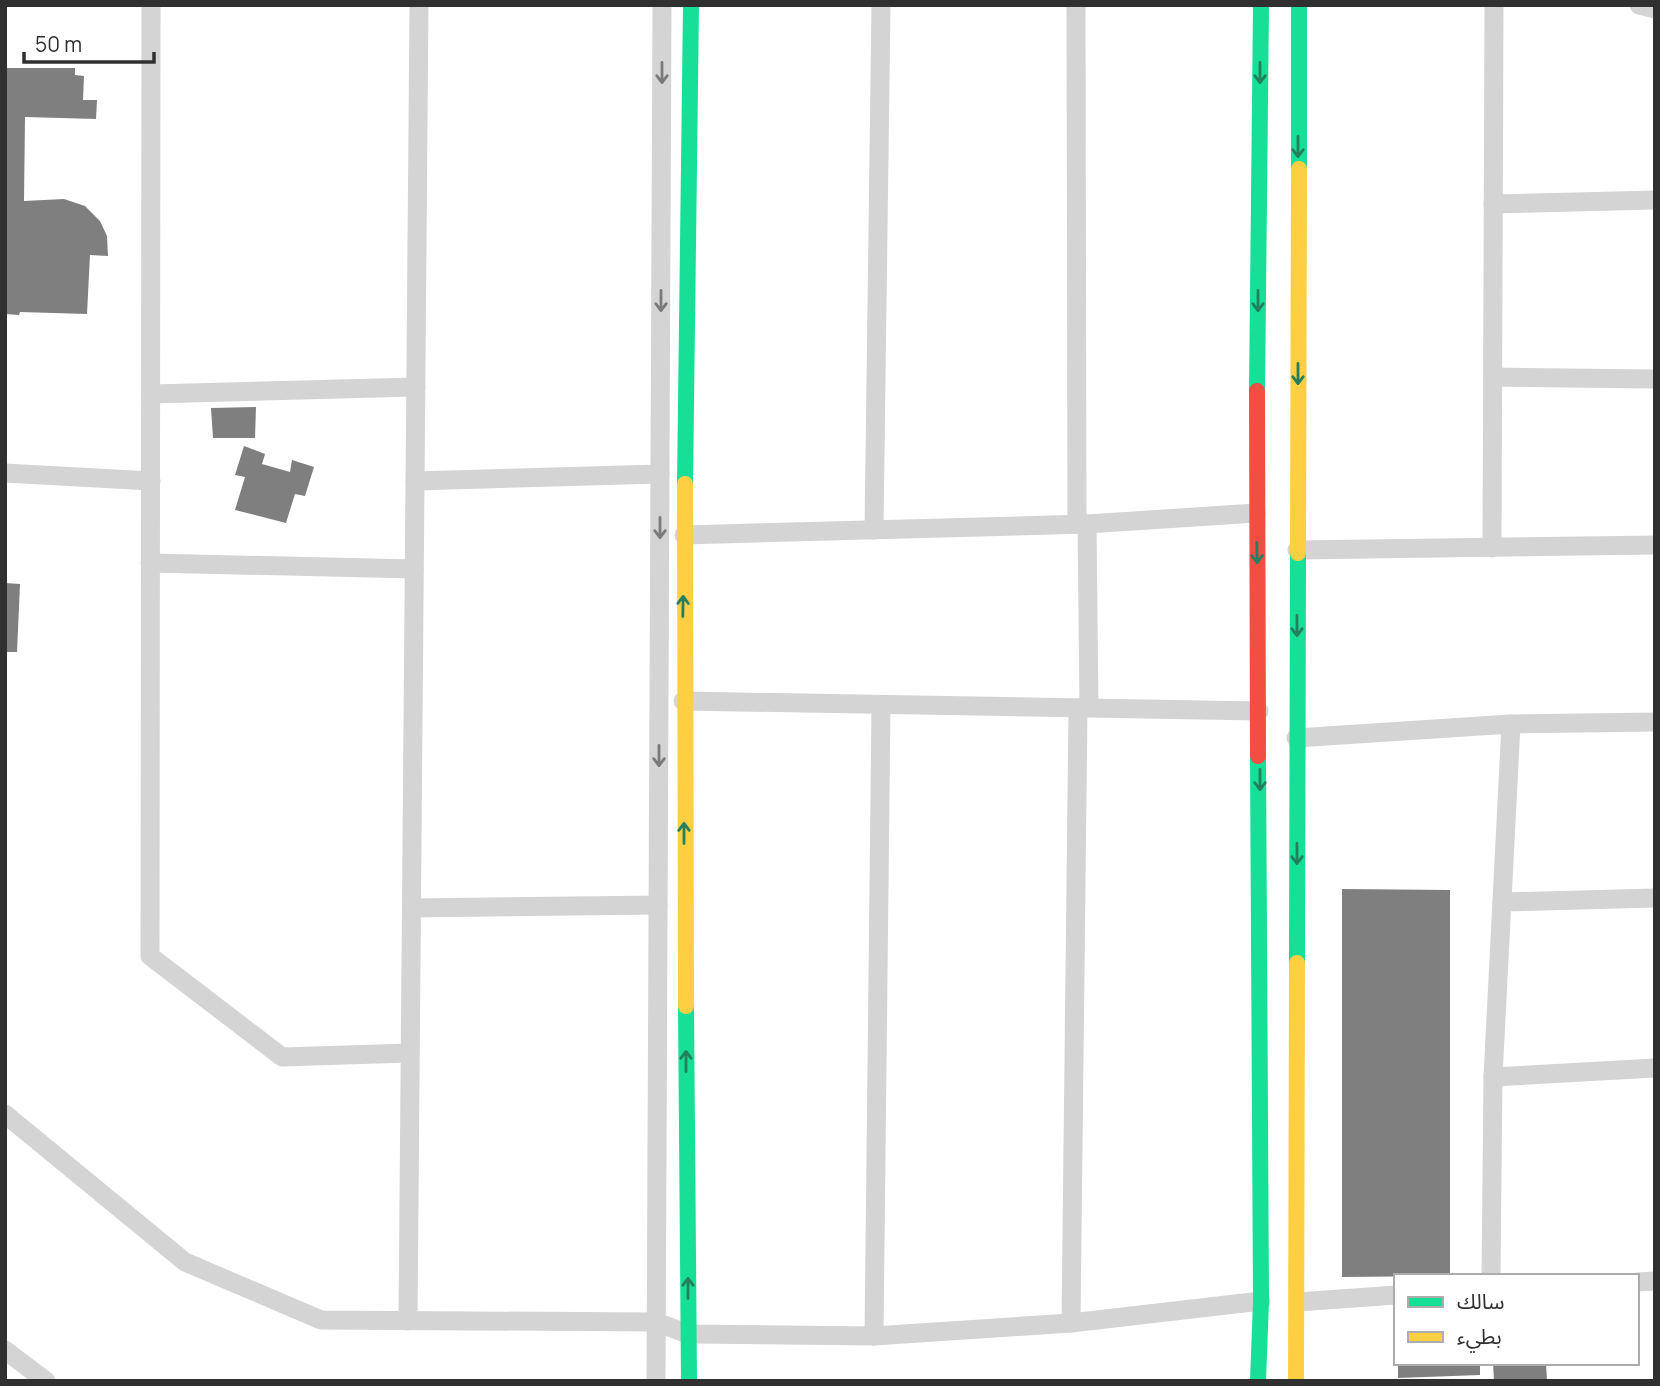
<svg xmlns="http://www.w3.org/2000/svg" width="1660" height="1386" font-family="Manrope,'Noto Sans Arabic',sans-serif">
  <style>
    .building { fill: #7f7f7f }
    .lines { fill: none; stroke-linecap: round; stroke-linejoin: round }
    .street { stroke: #d4d4d4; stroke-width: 19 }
    .fast { stroke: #16e098; stroke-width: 16 }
    .slow { stroke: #ffcf43; stroke-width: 16 }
    .jam { stroke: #f24e42; stroke-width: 16 }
    .oneway { stroke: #7a7a7a }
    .oneway2 { stroke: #247f5f }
  </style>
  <rect width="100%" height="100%" fill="#fff"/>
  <g class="building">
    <polygon points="5,68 75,68 75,75 84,76 83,100 97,100 96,119 25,117 24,201 64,199 85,206 100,221 107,236 108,256 90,255 87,314 20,312 19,315 5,314"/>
    <polygon points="256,407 255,438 213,438 211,408"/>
    <polygon points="244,446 265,454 262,464 290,472 292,460 314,467 305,496 295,494 286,523 235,510 245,477 235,475"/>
    <polygon points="5,583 20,584 17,652 5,652"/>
    <polygon points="1342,889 1450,890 1450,1276 1342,1277"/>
    <polygon points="1398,1363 1480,1363 1480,1375 1398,1378"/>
    <polygon points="1493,1363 1546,1363 1547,1381 1494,1381"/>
  </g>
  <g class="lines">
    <g class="street">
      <polyline points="151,5 150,956 282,1057 410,1053"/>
      <polyline points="1076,5 1077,524"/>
      <polyline points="1639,5 1655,9"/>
      <polyline points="1493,204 1655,200"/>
      <polyline points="1493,377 1655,379"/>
      <polyline points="151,394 416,387"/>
      <polyline points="5,473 151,481"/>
      <polyline points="415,481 660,474"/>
      <polyline points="1087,524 1089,707"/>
      <polyline points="874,530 881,5"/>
      <polyline points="684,535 1087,524 1256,513"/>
      <polyline points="1492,548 1494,5"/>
      <polyline points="1297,550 1655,545"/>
      <polyline points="150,563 414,569"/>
      <polyline points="683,701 1259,711"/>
      <polyline points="1296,738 1511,724 1655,722"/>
      <polyline points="1502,902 1655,898"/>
      <polyline points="412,908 658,905"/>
      <polyline points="1493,1077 1655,1068"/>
      <polyline points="5,1114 185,1262 321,1320 656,1322 688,1334 874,1336 1071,1323 1261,1301"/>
      <polyline points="1491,1276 1493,1077 1511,724"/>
      <polyline points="1637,1282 1655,1281"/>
      <polyline points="1298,1302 1396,1295"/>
      <polyline points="408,1321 419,5"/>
      <polyline points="1071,1323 1078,708"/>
      <polyline points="874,1336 881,705"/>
      <polyline points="5,1350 46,1381"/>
      <polyline points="656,1381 662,5"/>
    </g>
    <g class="fast">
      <polyline points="1299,169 1299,5"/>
      <polyline points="1257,391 1261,5"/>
      <polyline points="685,484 691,5"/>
      <polyline points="1258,756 1261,1301 1258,1381"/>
      <polyline points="1297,963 1298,553"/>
      <polyline points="686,1006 689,1381"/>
    </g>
    <g class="slow">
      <polyline points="685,484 686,1006"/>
      <polyline points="1298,553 1299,169"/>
      <polyline points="1296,1381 1297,963"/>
    </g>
    <polyline class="jam" points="1257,391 1258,756"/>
  </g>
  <defs><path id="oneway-shaft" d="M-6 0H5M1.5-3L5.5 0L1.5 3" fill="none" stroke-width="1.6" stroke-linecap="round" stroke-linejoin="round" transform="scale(1.75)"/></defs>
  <g class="oneway">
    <use href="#oneway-shaft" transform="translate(662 73) rotate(90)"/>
    <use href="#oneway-shaft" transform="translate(661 301) rotate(90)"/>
    <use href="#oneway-shaft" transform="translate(660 528) rotate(90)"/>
    <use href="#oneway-shaft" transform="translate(659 756) rotate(90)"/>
  </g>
  <g class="oneway2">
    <use href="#oneway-shaft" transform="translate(1260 73) rotate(90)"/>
    <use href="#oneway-shaft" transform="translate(1298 147) rotate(90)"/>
    <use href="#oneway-shaft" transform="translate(1258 301) rotate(90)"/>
    <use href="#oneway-shaft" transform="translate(1298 374) rotate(90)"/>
    <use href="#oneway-shaft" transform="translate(1257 553) rotate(89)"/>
    <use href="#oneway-shaft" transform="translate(683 606) rotate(-89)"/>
    <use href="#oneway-shaft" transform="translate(1297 626) rotate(90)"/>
    <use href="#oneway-shaft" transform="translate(1260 780) rotate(90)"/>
    <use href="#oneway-shaft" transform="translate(684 833) rotate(-90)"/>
    <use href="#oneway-shaft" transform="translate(1297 854) rotate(90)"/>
    <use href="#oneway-shaft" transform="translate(686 1061) rotate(-90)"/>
    <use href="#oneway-shaft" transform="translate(688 1288) rotate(-90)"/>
  </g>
  <rect width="1660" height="1386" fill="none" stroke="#303030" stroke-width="14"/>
  <rect x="1394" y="1274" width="245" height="91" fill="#ffffff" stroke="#acacac" stroke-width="2"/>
  <rect x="1408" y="1297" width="35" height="10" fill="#16e098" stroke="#acacac" stroke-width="2"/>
  <text x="1457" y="1309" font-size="21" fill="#303030">سالك</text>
  <rect x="1408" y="1332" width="35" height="10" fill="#ffcf43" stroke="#acacac" stroke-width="2"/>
  <text x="1457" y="1344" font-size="21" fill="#303030">بطيء</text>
  <path d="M24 52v10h130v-10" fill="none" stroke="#303030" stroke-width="3.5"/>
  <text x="35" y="52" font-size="21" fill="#303030" stroke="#ffffff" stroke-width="5" paint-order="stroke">50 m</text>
</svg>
